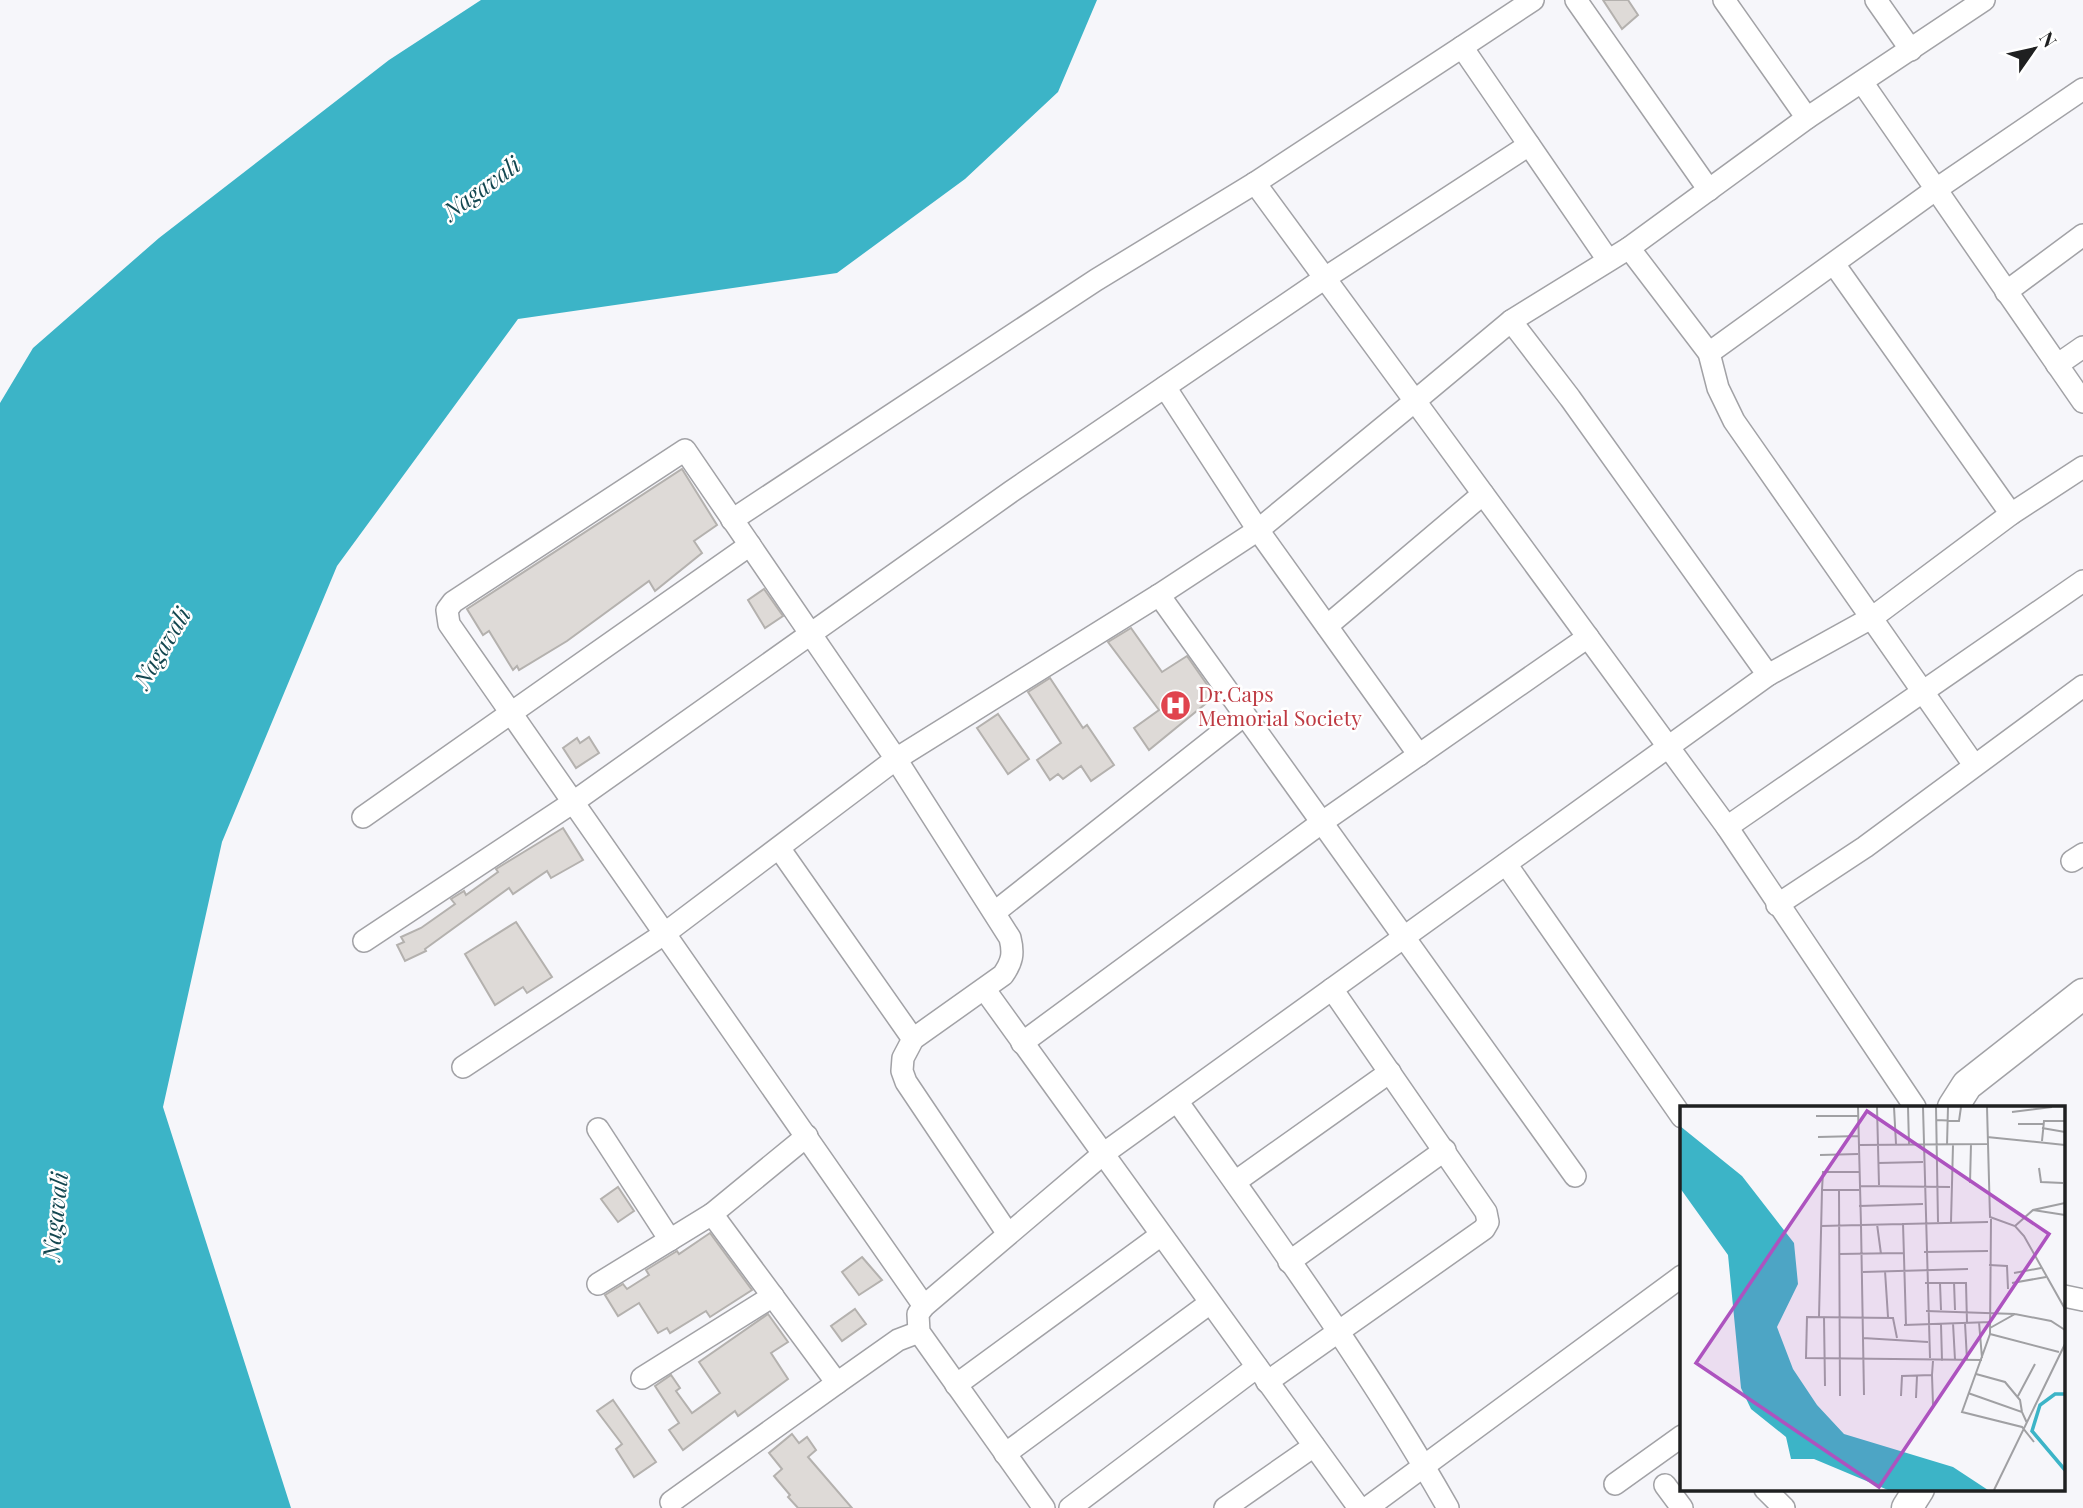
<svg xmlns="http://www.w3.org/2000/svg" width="2083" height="1508" font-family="'Playfair Display',serif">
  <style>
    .water { fill: #3cb4c7 }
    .building { fill: #dedad7; stroke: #b4b1ae; stroke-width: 2 }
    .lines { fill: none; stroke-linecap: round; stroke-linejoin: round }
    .minor-casing { stroke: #a2a2a6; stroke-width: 24 }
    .secondary-casing { stroke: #a2a2a6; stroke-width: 33 }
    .minor { stroke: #fff; stroke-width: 21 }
    .secondary { stroke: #fff; stroke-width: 30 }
    .labels { text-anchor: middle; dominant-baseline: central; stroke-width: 5; stroke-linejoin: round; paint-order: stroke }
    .health-label { font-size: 21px; fill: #be3a42; stroke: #fff; text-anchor: start }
    .water-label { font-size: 23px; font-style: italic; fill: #134750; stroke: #fff }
    .inset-river { fill: none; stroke: #3cb4c7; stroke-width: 3.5 }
    .inset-road { fill: none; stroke: #a0a0a3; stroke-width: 2 }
    .view { fill: #ad53bf; fill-opacity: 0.15; stroke: #ad53bf; stroke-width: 3.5 }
    .inset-edge { fill: none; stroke: #1f2021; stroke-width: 3.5 }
  </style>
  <rect width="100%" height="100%" fill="#f6f6fa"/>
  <polygon class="water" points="481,0 1097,0 1058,92 965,179 837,273 518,319 337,566 222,842 163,1107 291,1508 0,1508 0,403 33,348 159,238 389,60"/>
  <g class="building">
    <polygon points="1603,0 1628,0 1638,15 1622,29"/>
    <polygon points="682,469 717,525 694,541 702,553 655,591 649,581 567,641 519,670 517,666 513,670 489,631 483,635 467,609"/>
    <polygon points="764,589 783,616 765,628 748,600"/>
    <polygon points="1131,628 1162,672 1187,656 1215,696 1149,750 1134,728 1159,710 1108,642"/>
    <polygon points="1050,678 1083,728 1087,725 1114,765 1091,781 1081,766 1063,779 1058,774 1050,780 1037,760 1061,743 1028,692"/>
    <polygon points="998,714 1029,759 1008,774 977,728"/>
    <polygon points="589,737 599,753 576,768 563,748 577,738 580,743"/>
    <polygon points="563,828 583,860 551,878 547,871 513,894 509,888 425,949 426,951 405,961 397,945 404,942 401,937 421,928 455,904 451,899 464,891 466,895 498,872 496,869"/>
    <polygon points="516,922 552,977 527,993 523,987 495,1005 465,954"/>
    <polygon points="618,1187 634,1211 618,1222 601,1199"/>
    <polygon points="710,1233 752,1290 710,1317 706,1311 670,1333 667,1328 658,1333 639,1303 618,1316 605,1295 623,1284 627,1289 649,1275 646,1270 677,1251 679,1254"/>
    <polygon points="862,1257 882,1280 859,1295 842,1272"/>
    <polygon points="855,1309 866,1324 842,1341 831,1326"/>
    <polygon points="768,1314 788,1342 771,1353 788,1379 738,1416 735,1411 683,1450 669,1430 679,1423 655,1386 671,1375 680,1388 676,1391 692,1413 720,1393 699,1362"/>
    <polygon points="613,1400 656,1462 634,1477 616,1449 622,1444 597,1411"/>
    <polygon points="792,1434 799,1443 807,1437 816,1450 808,1457 852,1508 798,1508 788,1497 790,1495 774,1476 782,1469 769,1453"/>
  </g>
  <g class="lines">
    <defs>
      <g id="minor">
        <polyline points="1576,0 1709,190"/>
        <polyline points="1724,0 1807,118"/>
        <polyline points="1876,0 1911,50"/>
        <polyline points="1462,47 1533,0"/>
        <polyline points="1862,82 2083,402"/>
        <polyline points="1629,248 1709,353 1718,388 1734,421 1974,765"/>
        <polyline points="1834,264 2011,514"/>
        <polyline points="2006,292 2083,235"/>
        <polyline points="1511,321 1570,398 1768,675"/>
        <polyline points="1709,353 1935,190 2083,89"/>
        <polyline points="2057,365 2083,347"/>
        <polyline points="1165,387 1258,530 1419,755"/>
        <polyline points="732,520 1096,280 1255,183 1462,47 1608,260"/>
        <polyline points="1159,595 1575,1176"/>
        <polyline points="1327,626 1483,494"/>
        <polyline points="363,817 750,545"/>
        <polyline points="1727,827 2083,581"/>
        <polyline points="779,848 913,1039"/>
        <polyline points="2072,861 2083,854"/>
        <polyline points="1506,864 1682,1117"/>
        <polyline points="1777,905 1865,847 2083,686"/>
        <polyline points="995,912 1243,716"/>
        <polyline points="364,941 572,803 1012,491 1325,278 1529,145"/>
        <polyline points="985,990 1359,1508"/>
        <polyline points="1022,1043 1321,823 1588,637"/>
        <polyline points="463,1067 664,934 896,759 1159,595 1258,530 1415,401 1255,183"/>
        <path d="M1177,1101C1270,1232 1369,1368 1448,1508"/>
        <polyline points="1915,1107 1727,827 1415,401 1511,321 1629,248 1807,118 1984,0"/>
        <polyline points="598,1129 670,1240"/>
        <polyline points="1235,1182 1390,1072"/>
        <polyline points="712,1214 807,1136"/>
        <polyline points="1289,1262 1445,1150"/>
        <polyline points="598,1284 712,1214 837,1383 898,1340 919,1332"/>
        <polyline points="2064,1296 2083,1300"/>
        <path d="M924,1306L449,624L447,610L453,602L685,450L896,759L1010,938C1014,954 1012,962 1003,975L913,1039L903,1058L902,1071L906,1082L1008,1234"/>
        <polyline points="642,1378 773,1296"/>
        <polyline points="1267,1382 1484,1229 1488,1222 1486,1212 1332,989"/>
        <polyline points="956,1385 1161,1235"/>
        <polyline points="1005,1454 1210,1303"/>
        <polyline points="1615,1484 1682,1436"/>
        <polyline points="1665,1485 1682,1508"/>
        <polyline points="1765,1489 1784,1508"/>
        <polyline points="671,1502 837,1383"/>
        <polyline points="1044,1508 919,1332 918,1314 924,1306 1103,1154 1768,675 1873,617 2011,514 2083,467"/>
        <polyline points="1070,1508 1257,1367"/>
        <polyline points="1225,1508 1314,1446"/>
        <polyline points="1367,1508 1682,1276"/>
      </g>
      <g id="secondary">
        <polyline points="1953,1107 1967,1085 2083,994"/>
        <polyline points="1907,1508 1919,1489"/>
      </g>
    </defs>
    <use href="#minor" class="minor-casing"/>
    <use href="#secondary" class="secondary-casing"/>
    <use href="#minor" class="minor"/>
    <use href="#secondary" class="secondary"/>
  </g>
  <defs>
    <symbol id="hospital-disc" viewBox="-11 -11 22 22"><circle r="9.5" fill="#e0444e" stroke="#fff"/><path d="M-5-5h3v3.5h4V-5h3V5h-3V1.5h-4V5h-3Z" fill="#fff"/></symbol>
  </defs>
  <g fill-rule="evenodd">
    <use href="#hospital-disc" x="1158" y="688" width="35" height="35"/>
  </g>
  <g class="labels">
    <g class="health-label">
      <text x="1198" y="693">Dr.Caps<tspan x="1198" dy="24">Memorial Society</tspan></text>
    </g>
    <g class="water-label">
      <text transform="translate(481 187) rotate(-36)">Nagavali</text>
      <text transform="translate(161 647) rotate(-59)">Nagavali</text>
      <text transform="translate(54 1216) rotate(-84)">Nagavali</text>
    </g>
  </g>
  <g transform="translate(1680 1106)">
    <rect width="385" height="385" fill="#f6f6fa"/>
    <path d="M0,20L62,70L114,137L118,178L97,221L113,263L137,299L164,328L273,361L308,384H329H208L134,353H111L106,331L71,303L61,282L48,149L0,82Z" fill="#3cb4c7"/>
    <path class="inset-river" d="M385,288H375L360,299L352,325L385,364"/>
    <path class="inset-road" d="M178,1L181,119L308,116M197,1L199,79M214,1L216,38M228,1L229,38M243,1L250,252M256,1L258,116M307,1L310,111L335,120L344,130L385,203M332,6L372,1M136,10H178M256,14L279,15L281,1M338,18H363M362,22L385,26M138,31L179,30M307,31L385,39M362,35L364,15H385M179,39L307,38M267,39L268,1M140,49L178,48M198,57L243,56M359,62L361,76L383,77M290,77L291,38M180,80L270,81M142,84L143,66H179M159,84L160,290M179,100L243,98M353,104L385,109M311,113L310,228L282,306L342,321L354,336M271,116L273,39M223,117L226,219M197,118L201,148M141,120L181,119L184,289M335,120L353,104L385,97M244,146L308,145M159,148L224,147M309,159L327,160L328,183M205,165L208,211M183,166L288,163M334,167L361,162M274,176L275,204M245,177H286L287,217M260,177L261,204M332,177L366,171M246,205L335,208M139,211L142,84H179M144,211L145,280M299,216L302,252M273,217L275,254M285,217L287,254M261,218L262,255M224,219L311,216M310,222L335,208L371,215L385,224M310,228L379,246M183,232L248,236M217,232L213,212L127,211L126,252L302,254M296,268L325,276L340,294L342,306M252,269L253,299M288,287L342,306L347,317M221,290L222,270L252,269L253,255M338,290L355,258M236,292L237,270M314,384L385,238"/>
    <path class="view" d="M187,5L369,128L199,381L16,257Z"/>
    <rect width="385" height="385" class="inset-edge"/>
  </g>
  <g transform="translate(2034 49) rotate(56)" stroke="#ffffff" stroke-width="5" paint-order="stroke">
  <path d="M0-5L12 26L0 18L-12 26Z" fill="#1f2021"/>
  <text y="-10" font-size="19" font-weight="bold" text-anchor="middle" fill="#1f2021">N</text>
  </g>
</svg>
